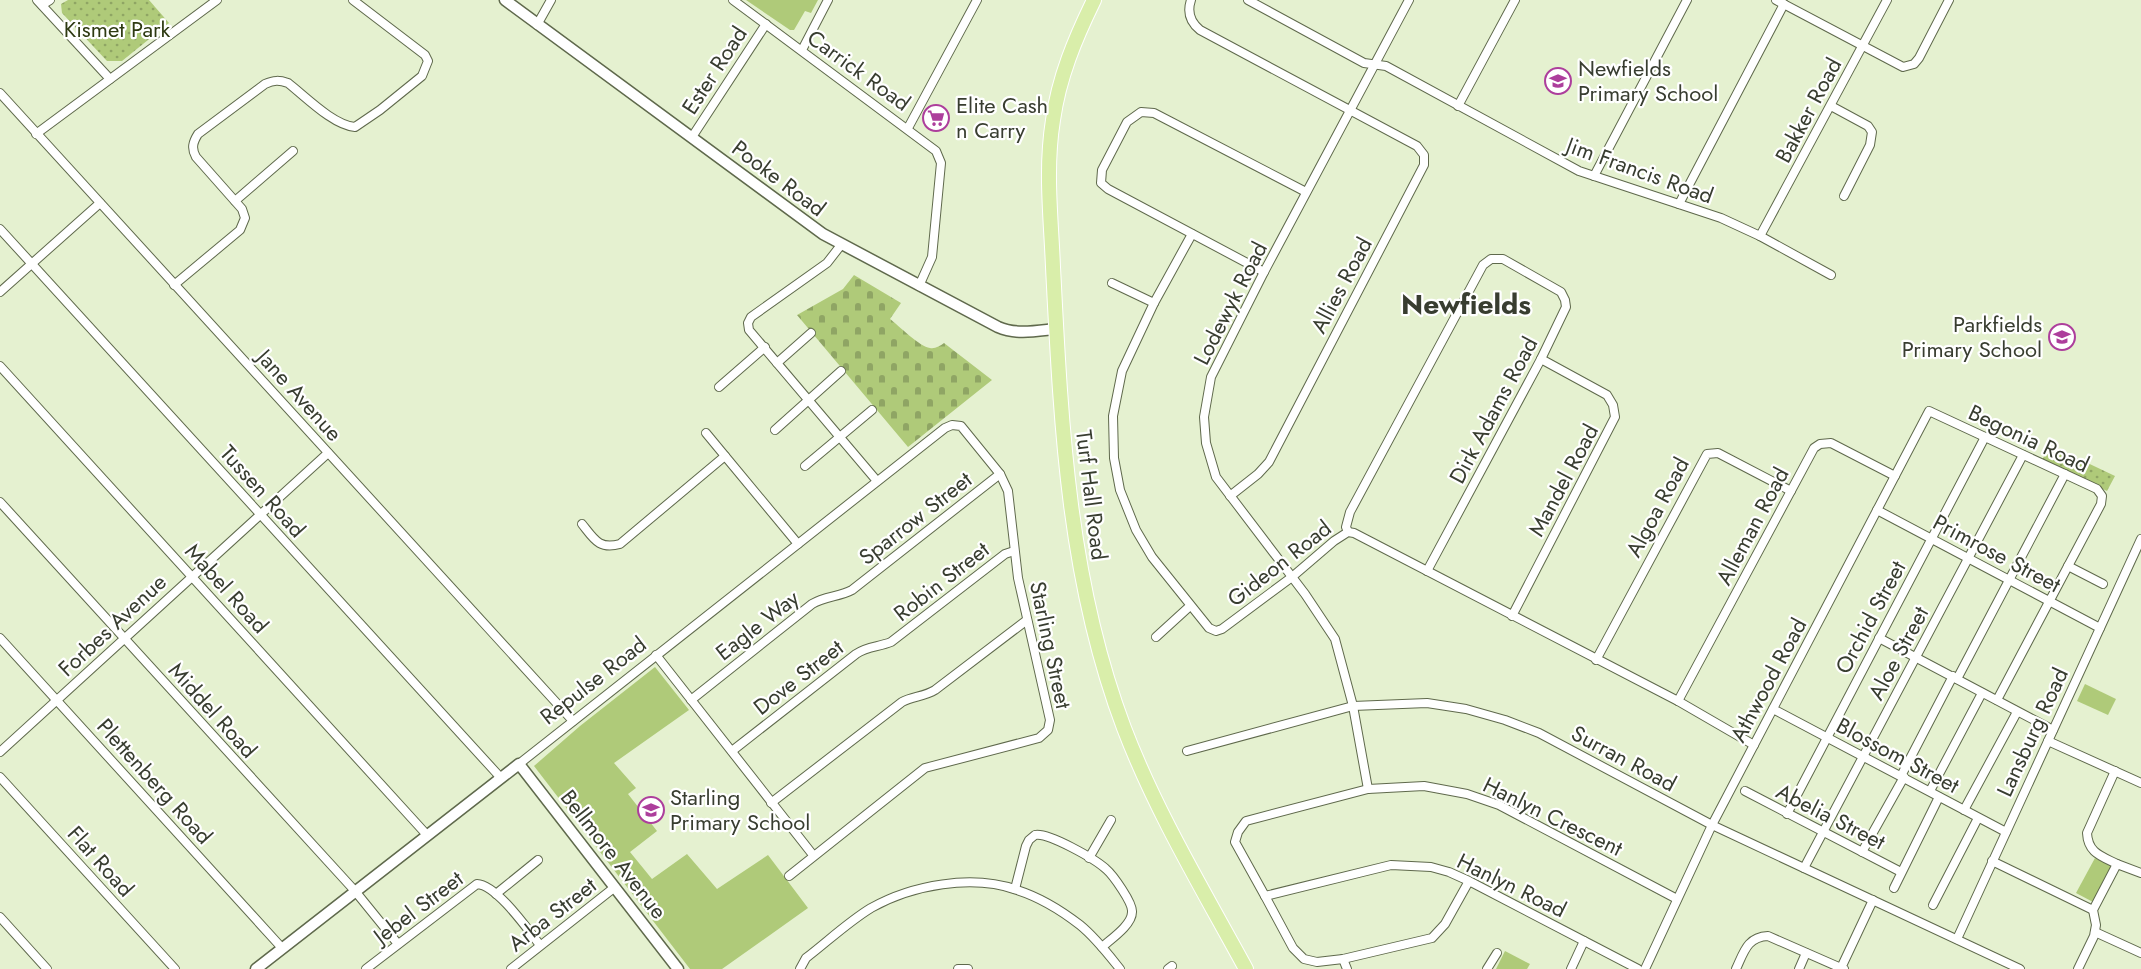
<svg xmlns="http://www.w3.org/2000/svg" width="2141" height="969" font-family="Jost,sans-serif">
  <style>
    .green { fill: #afca79 }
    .cemetery { fill: url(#cemetery-stones) }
    .park { fill: url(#park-dots) }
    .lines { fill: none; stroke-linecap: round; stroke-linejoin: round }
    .minor-casing { stroke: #5f694c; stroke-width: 10 }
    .tertiary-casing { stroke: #5f694c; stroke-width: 13 }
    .primary-casing { stroke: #fff; stroke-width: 16 }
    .minor { stroke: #fff; stroke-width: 8 }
    .tertiary { stroke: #fff; stroke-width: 10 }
    .primary { stroke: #d9eeaa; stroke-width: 14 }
    .labels { text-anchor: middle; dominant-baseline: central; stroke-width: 4.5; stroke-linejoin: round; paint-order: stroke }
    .park-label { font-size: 22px; fill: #2e3a12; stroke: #fff }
    .poi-label { font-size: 22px; fill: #383d30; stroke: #fff; text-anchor: start }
    .street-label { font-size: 22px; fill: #383d30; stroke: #fff }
    .district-label { font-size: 28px; font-weight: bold; fill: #383d30; stroke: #fff }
  </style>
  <defs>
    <pattern id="cemetery-stones" width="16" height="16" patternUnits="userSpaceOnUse" patternTransform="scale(1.5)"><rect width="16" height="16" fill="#afca79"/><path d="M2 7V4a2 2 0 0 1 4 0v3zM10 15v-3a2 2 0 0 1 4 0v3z" fill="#8fa564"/></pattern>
    <pattern id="park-dots" width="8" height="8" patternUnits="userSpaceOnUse" patternTransform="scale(1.5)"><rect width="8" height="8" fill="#afca79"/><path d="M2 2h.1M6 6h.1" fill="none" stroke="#8fa564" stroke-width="1.8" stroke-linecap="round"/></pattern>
  </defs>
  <rect width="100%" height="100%" fill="#e5f1d0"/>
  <g class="green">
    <polygon points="746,0 818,0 811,13 805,11 794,30 790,30"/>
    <polygon points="655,667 689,710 614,763 636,788 628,794 657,831 630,852 652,879 687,854 717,889 768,855 808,908 722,969 690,969 534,766 580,726"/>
    <polygon points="2085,684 2116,699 2108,715 2077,701"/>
    <polygon points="2095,858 2112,867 2093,902 2076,893"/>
    <polygon points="1505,951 1530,964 1527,969 1496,969"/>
  </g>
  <path class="cemetery" d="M854,275L901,303L890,319C898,325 920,347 930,348C935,349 940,346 944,343L992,380L908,447L797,315L843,289Z"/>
  <g class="park">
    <polygon points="68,0 149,0 169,23 122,61 107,61 62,13 61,4"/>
    <polygon points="2056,448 2115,476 2107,491 2042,460 2046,453 2053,452"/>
  </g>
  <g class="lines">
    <defs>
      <g id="minor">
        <polyline points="37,0 110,79"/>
        <polyline points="733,0 936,151 941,163 932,257 919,286"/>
        <path d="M1191,0C1187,12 1190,22 1200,30L1417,146L1424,155V165L1269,462L1258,474L1230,496"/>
        <polyline points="1248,0 1364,63 1386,66 1579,171 1721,218 1760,236 1831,275"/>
        <polyline points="1776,0 1903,67 1914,64 1919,58 1949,0"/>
        <polyline points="42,5 50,0"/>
        <polyline points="537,25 551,0"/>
        <polyline points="802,50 828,0"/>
        <polyline points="0,93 573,721"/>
        <polyline points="1458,106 1515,0"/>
        <polyline points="1831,106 1868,126 1872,132 1870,145 1844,196"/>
        <polyline points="908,128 977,0"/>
        <polyline points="36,134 217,0"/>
        <polyline points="692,137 766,24"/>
        <polyline points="1594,176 1687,0"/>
        <polyline points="235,201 293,151"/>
        <polyline points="1679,204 1784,4"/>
        <polyline points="0,229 501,778"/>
        <polyline points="1192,234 1154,303 1122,371 1113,416 1114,458 1120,490 1136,530 1152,557 1209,628 1216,631 1222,629 1292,577 1334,541 1348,532 1354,533 1678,701 1754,745"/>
        <polyline points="1760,236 1887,0"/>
        <polyline points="841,245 827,263 751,317 748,323 749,330 877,481"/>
        <polyline points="1264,272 1108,189 1101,183 1102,170 1127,122 1141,112 1154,113 1306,192"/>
        <polyline points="1112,283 1154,303"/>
        <path d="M174,285L240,230L245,218L242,209L196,157C191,148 193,142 198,134L265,84C274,80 279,80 288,83C306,97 333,125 355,127L380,110L422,76L428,61L425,55L353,0"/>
        <polyline points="0,292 100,203"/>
        <polyline points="777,363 811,333"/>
        <polyline points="0,366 427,835"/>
        <polyline points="719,387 765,347"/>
        <polyline points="775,430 841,371"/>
        <polyline points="706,433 725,456"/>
        <polyline points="805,466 872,410"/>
        <polyline points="0,502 355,891 398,944"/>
        <polyline points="1877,510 2100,628"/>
        <path d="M582,524C594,539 599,550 620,544L725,456L798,544"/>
        <polyline points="1348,532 1346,527 1350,512 1483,265 1491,259 1503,259 1561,292 1565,300 1566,307 1541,359 1427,571"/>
        <polyline points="2068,566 2103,584"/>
        <polyline points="1512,616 1615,417 1613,405 1607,395 1541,359"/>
        <polyline points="1156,637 1190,606"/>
        <polyline points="0,638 282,948"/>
        <polyline points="1879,638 2053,730"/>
        <polyline points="656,655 813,855"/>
        <polyline points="1596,660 1707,454 1718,453 1791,491"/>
        <polyline points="1957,679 2065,474"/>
        <path d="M691,700L812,604C825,596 839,597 852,590L1000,474"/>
        <polyline points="1678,701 1814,448 1820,444 1831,443 1895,476"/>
        <polyline points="1773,709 2006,832"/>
        <polyline points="2048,741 2141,783"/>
        <path d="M732,751L856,654C867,646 879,647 891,642L1005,554L1014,551"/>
        <polyline points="1187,751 1353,706 1427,703 1466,709 1505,720 1539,733 1712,825 2020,969"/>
        <polyline points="0,752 328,453"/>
        <polyline points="519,764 945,428 952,425 961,426 1000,474 1008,491 1018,578 1050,720 1048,730 1039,738 925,768 789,876"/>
        <path d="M2115,771L2087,833C2088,853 2101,856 2117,864"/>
        <polyline points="1901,776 1953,676"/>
        <polyline points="0,777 175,969"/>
        <polyline points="1368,789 1353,706 1335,639 1305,594 1216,477 1206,443 1204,417 1211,377 1264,272 1409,0"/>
        <polyline points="1745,791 1901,872"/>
        <polyline points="1930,791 1982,693"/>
        <path d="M771,803L902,702C912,696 924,697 935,690L1027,620"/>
        <polyline points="1964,810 2017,712"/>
        <polyline points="1787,814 1985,437"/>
        <polyline points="1862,852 1904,777"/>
        <polyline points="1089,858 1111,820"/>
        <polyline points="1992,861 2093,910"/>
        <polyline points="1804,868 2023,455"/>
        <polyline points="1469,881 1445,924 1432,938 1343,959 1317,962 1304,959 1293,948 1265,896 1391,865 1431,867 1449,872 1469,881 1638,969"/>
        <polyline points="1894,888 1939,797"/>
        <path d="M1015,889L1026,846L1029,840L1035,835C1048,832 1095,859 1106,869C1113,875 1133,903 1132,912C1132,925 1111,939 1102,947"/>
        <polyline points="496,894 538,860"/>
        <polyline points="1265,896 1235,842 1238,832 1246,821 1368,789 1424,786 1467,794 1499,805 1677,899"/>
        <polyline points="1933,905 1978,818"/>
        <polyline points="0,917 47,969"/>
        <polyline points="2095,932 2141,953"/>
        <polyline points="1957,939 2141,539"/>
        <polyline points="1343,959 1347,969"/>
        <path d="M366,969L477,884C497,885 528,930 540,945"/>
        <polyline points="511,969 615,887"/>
        <path d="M800,969L806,958C827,942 848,922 871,908C912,885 972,874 1017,890C1039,897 1062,911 1080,925C1096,938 1108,954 1120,969"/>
        <polyline points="958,969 968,969"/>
        <polyline points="1168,969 1172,966"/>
        <polyline points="1487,969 1497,953"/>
        <polyline points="1571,969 1584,941"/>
        <polyline points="1645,969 1712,825 1929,411 2097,489 2102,496 2101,504 1997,700"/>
        <path d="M1736,969C1744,952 1747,937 1768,936L1841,968"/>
        <polyline points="1799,969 1806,953"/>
        <polyline points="1844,969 1841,968 1873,900"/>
        <polyline points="2078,969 2094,936 2096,925 2093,910 2117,864 2141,873"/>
      </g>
      <g id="tertiary">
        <path d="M505,0L823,234L998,327C1016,335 1036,331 1055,329"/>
        <polyline points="256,969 519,764 678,969"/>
      </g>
      <path id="primary" d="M1094,0C1075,39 1059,77 1053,120C1045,170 1051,217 1053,267C1061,424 1068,580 1124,728C1156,812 1203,890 1246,969"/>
    </defs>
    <use href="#minor" class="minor-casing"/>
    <use href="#tertiary" class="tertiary-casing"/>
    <use href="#primary" class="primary-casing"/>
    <use href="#minor" class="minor"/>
    <use href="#tertiary" class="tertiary"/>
    <use href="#primary" class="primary"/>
  </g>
  <defs>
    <symbol id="school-ring" viewBox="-11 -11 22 22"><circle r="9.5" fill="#fff" stroke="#ad3e9c" stroke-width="1.5"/><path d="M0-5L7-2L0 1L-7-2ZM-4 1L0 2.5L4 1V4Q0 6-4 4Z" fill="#ad3e9c"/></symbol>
    <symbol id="supermarket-ring" viewBox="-11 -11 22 22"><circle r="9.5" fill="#fff" stroke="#ad3e9c" stroke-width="1.5"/><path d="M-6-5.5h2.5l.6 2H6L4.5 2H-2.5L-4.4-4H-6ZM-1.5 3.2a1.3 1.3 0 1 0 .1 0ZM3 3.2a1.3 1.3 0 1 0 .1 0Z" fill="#ad3e9c"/></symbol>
  </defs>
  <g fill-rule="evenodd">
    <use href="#school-ring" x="1543" y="66" width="30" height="30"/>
    <use href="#supermarket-ring" x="921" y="103" width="30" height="30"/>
    <use href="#school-ring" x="2047" y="322" width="30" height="30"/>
    <use href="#school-ring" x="636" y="795" width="30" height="30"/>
  </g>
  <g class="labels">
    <g class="park-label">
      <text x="117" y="29">Kismet Park</text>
    </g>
    <g class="poi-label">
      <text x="1578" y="68">Newfields<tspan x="1578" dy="25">Primary School</tspan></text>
      <text x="956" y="105">Elite Cash<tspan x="956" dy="25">n Carry</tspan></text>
      <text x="2042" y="324" text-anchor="end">Parkfields<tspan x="2042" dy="25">Primary School</tspan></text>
      <text x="670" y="797">Starling<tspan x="670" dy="25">Primary School</tspan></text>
    </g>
    <g class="street-label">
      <text transform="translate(714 70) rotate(-57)">Ester Road</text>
      <text transform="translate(859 70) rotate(36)">Carrick Road</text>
      <text transform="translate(1808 110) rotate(-62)">Bakker Road</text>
      <text transform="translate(1640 170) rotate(20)">Jim Francis Road</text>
      <text transform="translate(779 178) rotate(37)">Pooke Road</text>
      <text transform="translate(1341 285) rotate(-62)">Allies Road</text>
      <text transform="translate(1230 303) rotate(-63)">Lodewyk Road</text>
      <text transform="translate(300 395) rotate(48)">Jane Avenue</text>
      <text transform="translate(1493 410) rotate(-62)">Dirk Adams Road</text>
      <text transform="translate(2029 438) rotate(25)">Begonia Road</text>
      <text transform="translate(1563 480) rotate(-62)">Mandel Road</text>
      <text transform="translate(263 491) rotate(48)">Tussen Road</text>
      <text transform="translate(1092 495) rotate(83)">Turf Hall Road</text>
      <text transform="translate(1657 507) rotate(-62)">Algoa Road</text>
      <text transform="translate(915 518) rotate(-38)">Sparrow Street</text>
      <text transform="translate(1752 526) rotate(-62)">Alleman Road</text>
      <text transform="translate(1997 553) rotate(28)">Primrose Street</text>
      <text transform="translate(1279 563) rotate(-38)">Gideon Road</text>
      <text transform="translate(941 581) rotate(-38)">Robin Street</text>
      <text transform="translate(227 588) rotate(48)">Mabel Road</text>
      <text transform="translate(1870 617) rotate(-62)">Orchid Street</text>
      <text transform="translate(112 625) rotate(-43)">Forbes Avenue</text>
      <text transform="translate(757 625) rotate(-38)">Eagle Way</text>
      <text transform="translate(1051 645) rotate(78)">Starling Street</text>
      <text transform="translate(1898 653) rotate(-62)">Aloe Street</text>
      <text transform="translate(798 677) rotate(-38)">Dove Street</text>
      <text transform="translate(593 680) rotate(-38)">Repulse Road</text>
      <text transform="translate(1768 680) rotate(-62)">Athwood Road</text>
      <text transform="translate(213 710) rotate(48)">Middel Road</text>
      <text transform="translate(2032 732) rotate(-65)">Lansburg Road</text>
      <text transform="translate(1898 755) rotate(28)">Blossom Street</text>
      <text transform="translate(1624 758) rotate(28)">Surran Road</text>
      <text transform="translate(155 781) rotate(48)">Plettenberg Road</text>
      <text transform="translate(1553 816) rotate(26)">Hanlyn Crescent</text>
      <text transform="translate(1831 816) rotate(27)">Abelia Street</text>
      <text transform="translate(614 854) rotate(52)">Bellmore Avenue</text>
      <text transform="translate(101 861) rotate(48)">Flat Road</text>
      <text transform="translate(1512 885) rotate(26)">Hanlyn Road</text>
      <text transform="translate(418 907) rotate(-37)">Jebel Street</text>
      <text transform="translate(552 914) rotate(-38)">Arba Street</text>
    </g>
    <g class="district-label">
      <text x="1466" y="304">Newfields</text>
    </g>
  </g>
</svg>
